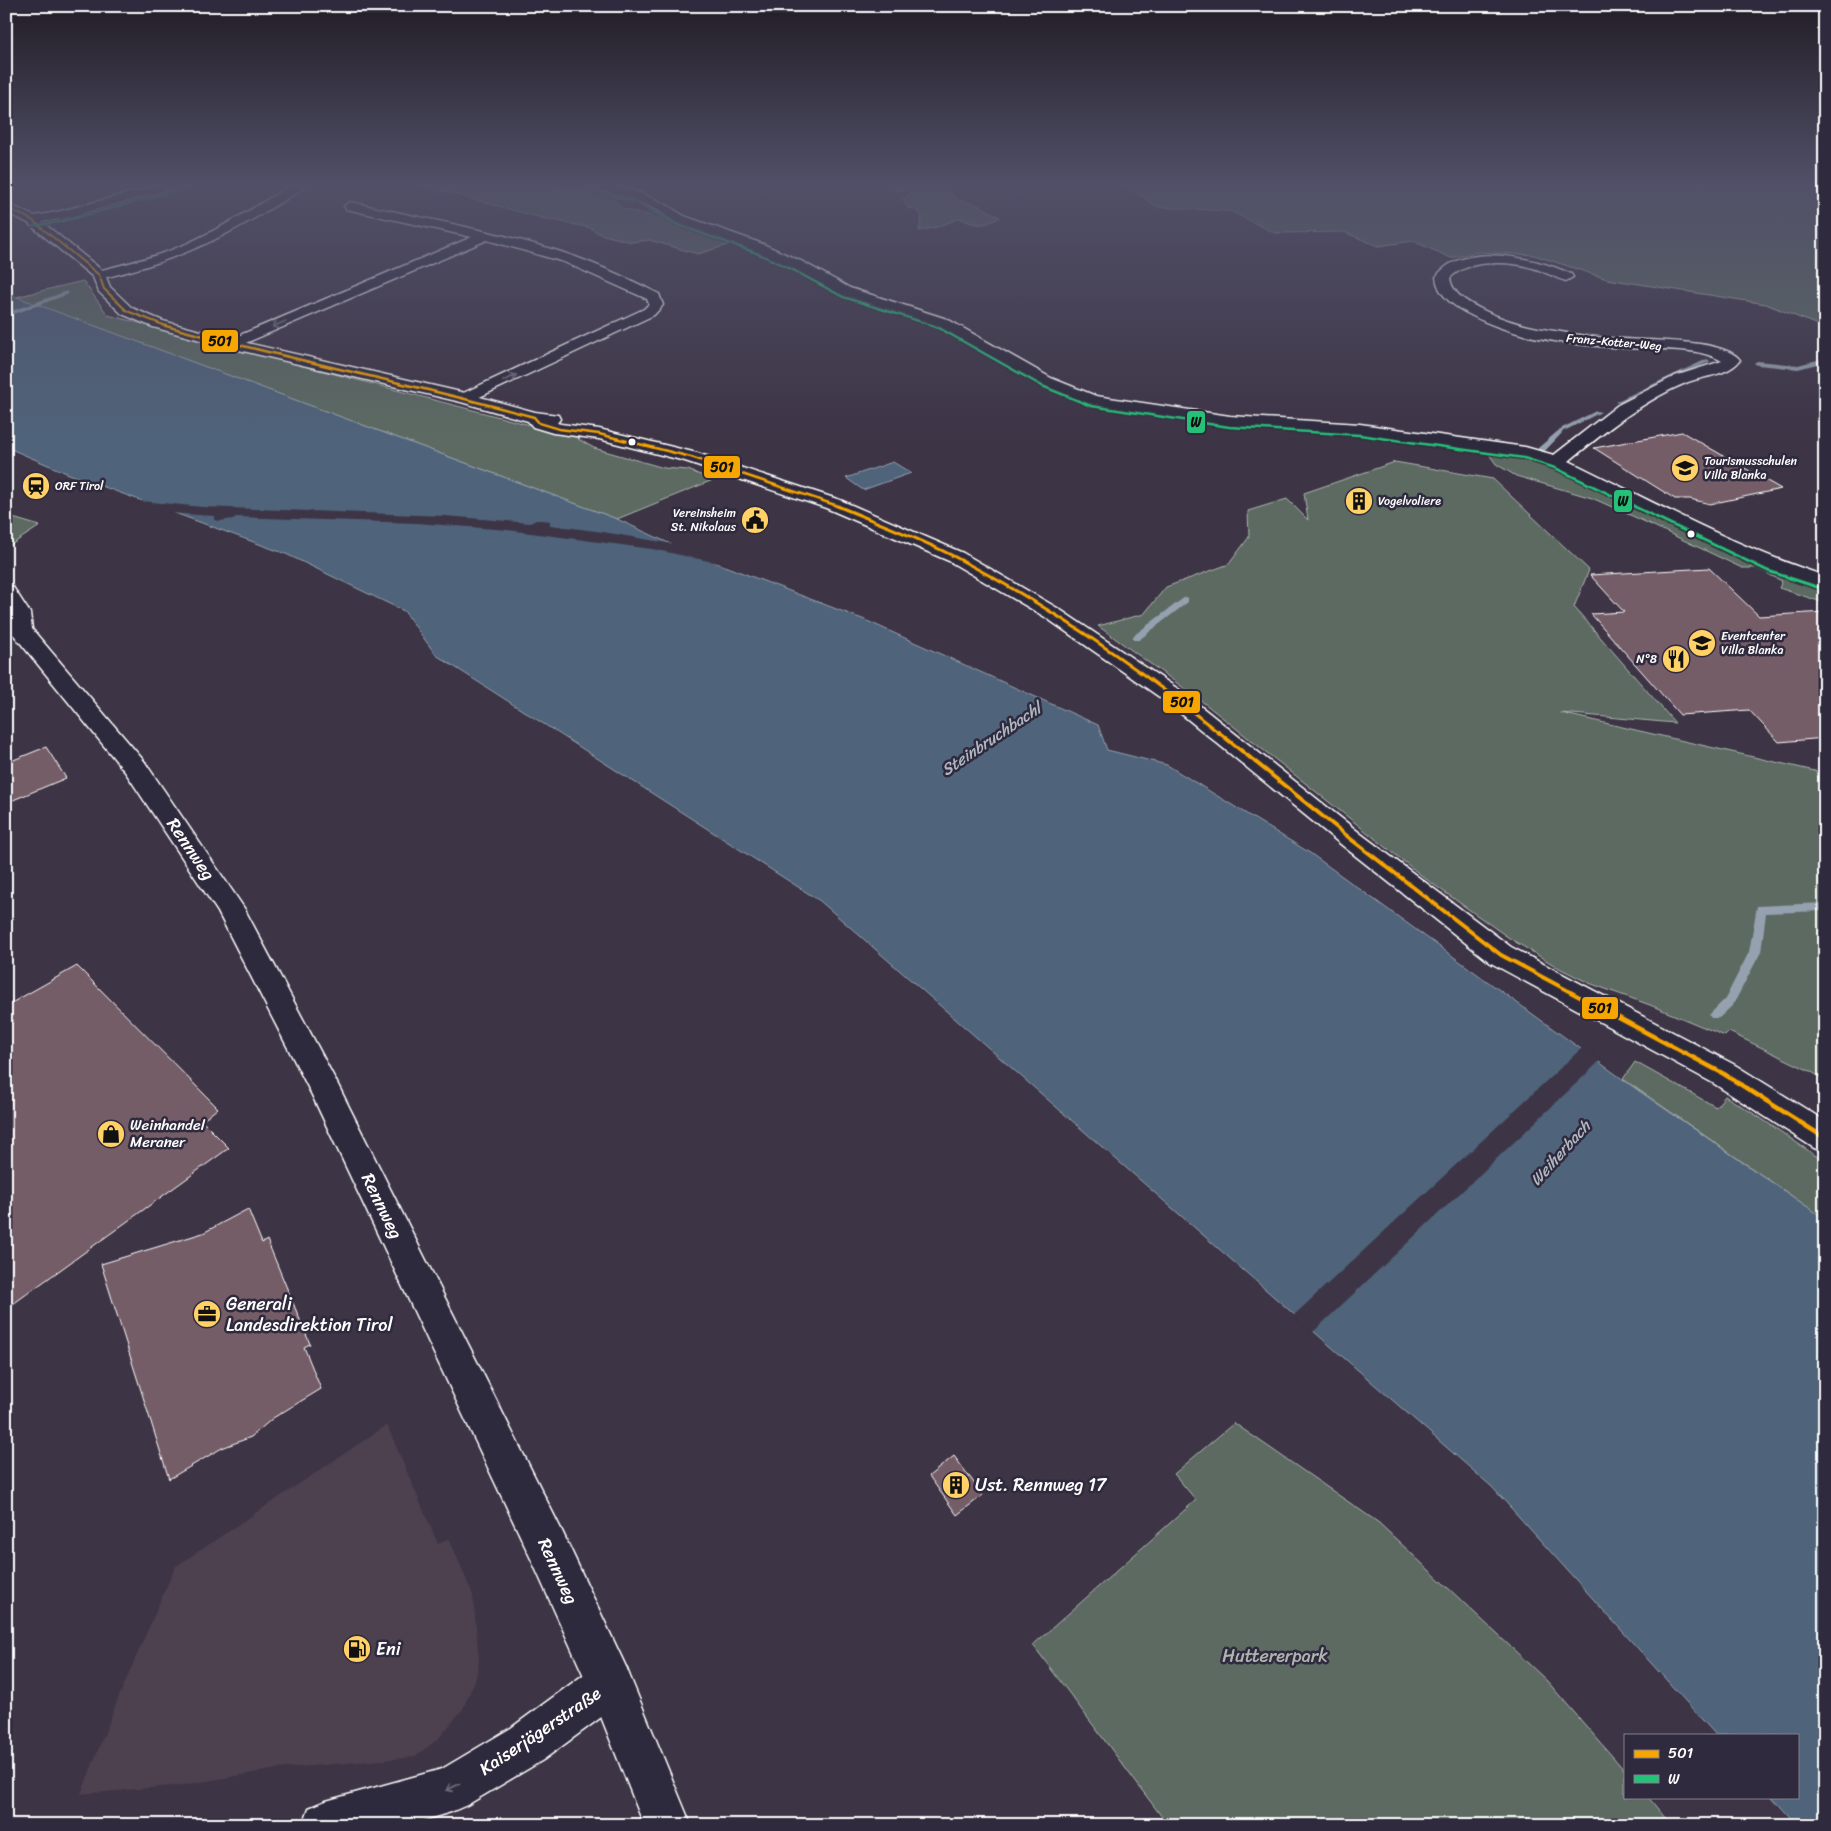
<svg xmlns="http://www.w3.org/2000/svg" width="1831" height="1831" font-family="Sriracha,sans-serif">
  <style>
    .built { fill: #4e404f }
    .green { fill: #5c6b62; stroke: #aeb5b0 }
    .water { fill: #4f637a; stroke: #95a1af }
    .pier { fill: #3d3445 }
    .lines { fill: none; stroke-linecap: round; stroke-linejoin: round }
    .stream { fill: #95a1af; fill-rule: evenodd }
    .building { fill: #755d67; stroke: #fff }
    .minor-casing { stroke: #fff; stroke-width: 3 }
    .tertiary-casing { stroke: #fff; stroke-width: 3 }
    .primary-casing { stroke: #fff; stroke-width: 3 }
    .minor { fill: #2f2a3d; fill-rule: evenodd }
    .tertiary { fill: #2f2a3d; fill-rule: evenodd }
    .primary { fill: #2f2a3d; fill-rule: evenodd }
    .bus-1-far4-casing { stroke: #2f2a3d; stroke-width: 4 }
    .bus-1-far3-casing { stroke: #2f2a3d; stroke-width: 5 }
    .bus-1-far2-casing { stroke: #2f2a3d; stroke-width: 6 }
    .bus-1-far1-casing { stroke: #2f2a3d; stroke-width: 8 }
    .bus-1-casing { stroke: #2f2a3d; stroke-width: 8 }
    .bus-2-far2-casing { stroke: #2f2a3d; stroke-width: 4 }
    .bus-2-far1-casing { stroke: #2f2a3d; stroke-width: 5 }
    .bus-2-casing { stroke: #2f2a3d; stroke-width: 6 }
    .bus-1-far4 { stroke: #f7a500; stroke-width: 2 }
    .bus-1-far3 { stroke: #f7a500; stroke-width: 2.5 }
    .bus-1-far2 { stroke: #f7a500; stroke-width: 3 }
    .bus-1-far1 { stroke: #f7a500; stroke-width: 4 }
    .bus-1 { stroke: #f7a500; stroke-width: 4.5 }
    .bus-2-far2 { stroke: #26c178; stroke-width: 2 }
    .bus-2-far1 { stroke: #26c178; stroke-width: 2.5 }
    .bus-2 { stroke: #26c178; stroke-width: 3 }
    .oneway { stroke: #6d6a77 }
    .bus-dot { fill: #fff; stroke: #2f2a3d; stroke-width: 2 }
    .labels { text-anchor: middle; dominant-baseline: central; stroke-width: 5; stroke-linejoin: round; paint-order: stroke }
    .far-street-label { font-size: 12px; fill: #fff; stroke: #2f2a3d }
    .far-poi-label { font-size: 12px; fill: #fff; stroke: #2f2a3d; text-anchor: start }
    .poi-label { font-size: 15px; fill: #fff; stroke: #2f2a3d; text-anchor: start }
    .water-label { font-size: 16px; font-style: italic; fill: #b0b9c3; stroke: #2f2a3d }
    .near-street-label { font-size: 18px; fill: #fff; stroke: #2f2a3d }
    .near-poi-label { font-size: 18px; fill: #fff; stroke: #2f2a3d; text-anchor: start }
    .near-park-label { font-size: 18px; fill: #aeb5b0; stroke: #2f2a3d }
    .line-badge { stroke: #2f2a3d; stroke-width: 2 }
    .pale-badge-label { font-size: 14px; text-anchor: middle; font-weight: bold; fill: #111 }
  </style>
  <rect width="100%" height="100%" fill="#3d3445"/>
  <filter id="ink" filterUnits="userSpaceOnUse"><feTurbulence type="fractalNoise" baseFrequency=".02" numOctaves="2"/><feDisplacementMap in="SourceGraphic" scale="10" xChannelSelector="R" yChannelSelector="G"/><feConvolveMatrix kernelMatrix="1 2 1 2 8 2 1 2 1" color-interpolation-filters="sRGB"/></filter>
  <g filter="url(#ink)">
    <polygon class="built" points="387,1425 438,1544 449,1538 473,1595 479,1661 476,1678 463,1709 438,1739 416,1756 406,1758 277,1769 184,1785 81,1794 119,1696 175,1567"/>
    <g class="green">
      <polygon points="413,183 533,183 609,194 623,209 660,218 731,244 698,254 649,240 632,242 600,234 591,228 542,218"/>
      <path d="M888,183H943L956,199L978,205L1000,217C984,227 976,226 960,218L937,227L919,231L922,216L915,209L908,208L903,199L911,194L908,190H896Z"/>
      <polygon points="1121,183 1825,183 1825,328 1766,304 1607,279 1534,255 1479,252 1451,258 1413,241 1378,246 1344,232 1275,233 1230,211 1158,207"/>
      <polygon points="83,281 108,315 580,438 578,439 594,448 664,468 688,470 713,480 617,519 16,297"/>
      <polygon points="1488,453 1523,459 1564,473 1720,550 1825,589 1825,603 1779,588 1782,581 1756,568 1742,568 1639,519 1592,498 1516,476 1496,464"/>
      <polygon points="1395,462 1493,479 1589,570 1574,607 1675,723 1561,713 1819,772 1825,771 1825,1080 1810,1071 1729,1032 1725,1036 1650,1005 1589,983 1559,968 1509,938 1426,879 1199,699 1098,626 1144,614 1166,587 1229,564 1249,537 1248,511 1287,499 1308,520 1304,493"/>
      <polygon points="6,516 40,526 6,548"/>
      <polygon points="1635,1062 1716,1107 1725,1096 1759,1117 1825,1162 1825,1219 1623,1079"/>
      <polygon points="1234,1423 1379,1523 1547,1681 1625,1771 1625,1797 1648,1797 1671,1825 1168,1825 1033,1645 1196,1500 1174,1474"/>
    </g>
    <g class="water">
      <polygon points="6,293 617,519 688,552 865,620 1098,725 1107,750 1167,765 1310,853 1639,1091 1825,1219 1825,1825 1797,1825 1772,1797 1797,1797 1797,1735 1716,1735 1492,1487 820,901 436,655 404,611 286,554 69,474 6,447"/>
      <polygon points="893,462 911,473 863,490 846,478"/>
    </g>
    <g class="pier">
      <polygon points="131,500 202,507 445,516 530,523 536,520 543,520 550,521 550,525 603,532 679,545 732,566 652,549 508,530 417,523 236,517 233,519 220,521 214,520 214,516 168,513"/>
      <polygon points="1583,1047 1601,1060 1312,1333 1293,1316"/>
    </g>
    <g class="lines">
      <g class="stream">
        <polygon points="67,291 69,294 6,317 6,313"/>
        <polygon points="1825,358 1825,362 1798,369 1757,365 1754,363 1757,361 1798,365"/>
        <polygon points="1707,359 1710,361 1709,362 1620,403 1615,402"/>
        <polygon points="1596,411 1601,412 1566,430 1563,431 1562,433 1544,452 1538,452 1538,448 1558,431 1561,430 1562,428"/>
        <polygon points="1185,597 1188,598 1188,602 1139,640 1133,640 1133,636"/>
        <polygon points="1825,903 1825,911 1766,913 1761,952 1733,1005 1719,1018 1711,1018 1709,1015 1725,999 1749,952 1757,906"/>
      </g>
    </g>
    <g class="building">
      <polygon points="1682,432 1781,489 1710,504 1690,499 1675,499 1594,448"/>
      <polygon points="1709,568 1759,616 1825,612 1825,738 1779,742 1749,710 1680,715 1591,614 1624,612 1590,575"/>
      <polygon points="46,747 66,778 6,803 6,763"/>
      <polygon points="77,966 218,1108 202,1121 229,1148 6,1309 6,1006"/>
      <polygon points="248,1209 262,1243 267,1240 310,1344 304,1347 321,1389 273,1418 251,1437 222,1448 169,1479 101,1264 203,1233"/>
      <polygon points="954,1456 983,1495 957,1515 929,1476"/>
    </g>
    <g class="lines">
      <defs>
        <g id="minor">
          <path d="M294,183H308C299,193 284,200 273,207C213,244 167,263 99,279L92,275L94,272C125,264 157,257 186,244C224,227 259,205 294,183Z"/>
          <path d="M583,183H603L641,193L665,204L684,216L763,244L801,261L850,288L947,319L1051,378L1096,396L1230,416L1360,424L1525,447L1554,455L1618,405L1675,376L1722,361C1698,346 1655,350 1627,348C1575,345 1518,340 1471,315C1455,307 1438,296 1436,277C1462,240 1537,258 1571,274L1573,277L1566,281C1555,278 1544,271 1533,268C1510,261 1467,259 1450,278C1452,294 1467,302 1481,309C1506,322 1533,328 1561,332C1582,336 1604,338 1626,339C1650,341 1725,339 1740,360C1729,375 1704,376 1688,382C1643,400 1606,431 1569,461C1653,502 1736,547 1825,576V589L1764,569L1551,466L1523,457L1360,434L1230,426L1087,403L1039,384L937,325L840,294L791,267L753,250L676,222L657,210L633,199L585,185Z"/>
          <path d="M350,202C420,218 492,230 561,252C595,263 627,278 659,294L663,305L654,315L471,401H459L457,398L459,395L644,309L649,304L647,299L564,262L487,240L236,347H226L223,344L226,341L472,237L346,209L344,206Z"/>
        </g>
        <g id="tertiary">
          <polygon points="168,183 188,183 186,185 62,219 42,222 104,272 110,287 132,308 163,321 234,340 465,393 535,412 558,415 560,419 557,423 561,424 599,429 697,453 840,500 963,553 1059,609 1184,693 1361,834 1511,947 1735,1065 1825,1121 1825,1152 1814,1148 1713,1083 1491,963 1343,846 1168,703 1045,617 949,561 826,508 685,461 599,439 553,433 533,427 528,421 461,402 226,347 153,327 122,314 99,292 93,277 28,223 6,212 6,203 34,216 57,212"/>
          <polygon points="610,1661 626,1667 632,1683 626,1699 543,1760 467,1805 451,1812 408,1825 303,1825 309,1808 326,1801 442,1769 511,1728 594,1667"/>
        </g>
        <polygon id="primary" points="6,585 13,587 30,613 32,629 144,761 244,908 337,1083 562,1531 626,1667 691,1825 644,1825 592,1694 532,1561 312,1095 218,912 126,773 14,635 6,630 6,615 9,615 6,609"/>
      </defs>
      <use href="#minor" class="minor-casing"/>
      <use href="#tertiary" class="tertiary-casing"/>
      <use href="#primary" class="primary-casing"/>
      <use href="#minor" class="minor"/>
      <use href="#tertiary" class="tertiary"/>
      <use href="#primary" class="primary"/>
      <defs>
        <polyline id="bus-1-far4" points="6,207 32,220 99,275 104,289 127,311 166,326"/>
        <path id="bus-1-far3" d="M162,325C285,359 411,383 534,417L539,423L559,429L599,434L691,457L838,506"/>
        <path id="bus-1-far2" d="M835,505C875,522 918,537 957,558C1049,606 1138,667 1219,733"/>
        <polyline id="bus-1-far1" points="1217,731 1352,840 1501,955 1619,1018"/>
        <polyline id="bus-1" points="1617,1017 1724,1074 1825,1138"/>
        <g id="bus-2-far2">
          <polyline points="587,189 635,202 678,225 756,253 793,270 843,297 934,326"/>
          <polyline points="33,226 60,222 184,189"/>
        </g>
        <polyline id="bus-2-far1" points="930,325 939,328 1042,386 1091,406 1229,427 1359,435 1524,458 1555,468 1634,506"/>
        <polyline id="bus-2" points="1631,505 1768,571 1823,589"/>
      </defs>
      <use href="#bus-1-far4" class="bus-1-far4-casing"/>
      <use href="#bus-1-far3" class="bus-1-far3-casing"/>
      <use href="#bus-1-far2" class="bus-1-far2-casing"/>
      <use href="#bus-1-far1" class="bus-1-far1-casing"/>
      <use href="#bus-1" class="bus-1-casing"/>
      <use href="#bus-2-far2" class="bus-2-far2-casing"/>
      <use href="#bus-2-far1" class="bus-2-far1-casing"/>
      <use href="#bus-2" class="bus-2-casing"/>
      <use href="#bus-1-far4" class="bus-1-far4"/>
      <use href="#bus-1-far3" class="bus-1-far3"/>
      <use href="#bus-1-far2" class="bus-1-far2"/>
      <use href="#bus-1-far1" class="bus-1-far1"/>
      <use href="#bus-1" class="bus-1"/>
      <use href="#bus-2-far2" class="bus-2-far2"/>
      <use href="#bus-2-far1" class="bus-2-far1"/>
      <use href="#bus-2" class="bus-2"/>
    </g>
    <defs><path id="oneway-shaft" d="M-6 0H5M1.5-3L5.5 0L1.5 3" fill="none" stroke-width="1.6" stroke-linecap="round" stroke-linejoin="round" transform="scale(1.25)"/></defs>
    <g class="oneway">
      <use href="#oneway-shaft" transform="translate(279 324) rotate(157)"/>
      <use href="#oneway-shaft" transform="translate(510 378) rotate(-25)"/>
      <use href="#oneway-shaft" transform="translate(453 1787) rotate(155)"/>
    </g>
  </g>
  <linearGradient id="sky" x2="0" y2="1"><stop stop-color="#221d26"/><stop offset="0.42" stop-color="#515068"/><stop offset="1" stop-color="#515068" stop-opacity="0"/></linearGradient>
  <rect width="1831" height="439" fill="url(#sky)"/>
  <defs>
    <symbol id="university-disc" viewBox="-11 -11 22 22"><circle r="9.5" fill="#ffd166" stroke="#2f2a3d"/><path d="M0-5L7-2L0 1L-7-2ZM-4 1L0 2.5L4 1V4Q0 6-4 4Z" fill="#111"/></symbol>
    <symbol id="station-disc" viewBox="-11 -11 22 22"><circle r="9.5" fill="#ffd166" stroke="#2f2a3d"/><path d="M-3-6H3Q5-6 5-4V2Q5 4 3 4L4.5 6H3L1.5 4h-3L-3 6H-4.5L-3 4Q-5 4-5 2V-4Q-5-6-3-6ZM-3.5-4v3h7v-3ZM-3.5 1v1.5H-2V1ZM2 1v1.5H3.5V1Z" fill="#111"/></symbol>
    <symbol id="building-disc" viewBox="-11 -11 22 22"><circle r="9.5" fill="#ffd166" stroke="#2f2a3d"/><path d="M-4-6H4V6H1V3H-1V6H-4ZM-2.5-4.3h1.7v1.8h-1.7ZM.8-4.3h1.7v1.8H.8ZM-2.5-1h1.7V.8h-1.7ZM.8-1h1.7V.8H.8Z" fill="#111"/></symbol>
    <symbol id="civic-disc" viewBox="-11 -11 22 22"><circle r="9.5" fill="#ffd166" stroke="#2f2a3d"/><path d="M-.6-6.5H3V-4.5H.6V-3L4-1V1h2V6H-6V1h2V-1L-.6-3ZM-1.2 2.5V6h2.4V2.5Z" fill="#111"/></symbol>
    <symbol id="restaurant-disc" viewBox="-11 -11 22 22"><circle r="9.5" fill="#ffd166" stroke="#2f2a3d"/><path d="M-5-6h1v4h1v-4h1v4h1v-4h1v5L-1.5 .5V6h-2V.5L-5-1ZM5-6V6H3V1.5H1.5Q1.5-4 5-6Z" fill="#111"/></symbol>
    <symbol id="shop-disc" viewBox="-11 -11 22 22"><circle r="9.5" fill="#ffd166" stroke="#2f2a3d"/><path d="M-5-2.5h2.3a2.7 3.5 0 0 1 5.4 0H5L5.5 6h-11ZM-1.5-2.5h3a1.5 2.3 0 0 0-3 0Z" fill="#111"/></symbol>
    <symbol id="office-disc" viewBox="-11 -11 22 22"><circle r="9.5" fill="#ffd166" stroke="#2f2a3d"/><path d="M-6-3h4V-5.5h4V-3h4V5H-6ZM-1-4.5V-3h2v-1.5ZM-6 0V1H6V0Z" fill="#111"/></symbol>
    <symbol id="fuel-disc" viewBox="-11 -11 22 22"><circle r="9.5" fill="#ffd166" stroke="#2f2a3d"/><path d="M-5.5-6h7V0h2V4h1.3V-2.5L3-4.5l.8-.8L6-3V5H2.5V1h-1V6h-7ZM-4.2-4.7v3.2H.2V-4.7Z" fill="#111"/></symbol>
  </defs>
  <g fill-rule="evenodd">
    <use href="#university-disc" x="1669" y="452" width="32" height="32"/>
    <use href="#station-disc" x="20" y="470" width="32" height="32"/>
    <use href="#building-disc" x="1343" y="485" width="32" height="32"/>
    <use href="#civic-disc" x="739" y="504" width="32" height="32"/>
    <use href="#university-disc" x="1686" y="627" width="32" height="32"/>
    <use href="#restaurant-disc" x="1660" y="643" width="32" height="32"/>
    <use href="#shop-disc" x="95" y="1118" width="32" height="32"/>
    <use href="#office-disc" x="191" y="1298" width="32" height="32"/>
    <use href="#building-disc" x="940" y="1469" width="32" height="32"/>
    <use href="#fuel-disc" x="341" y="1633" width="32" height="32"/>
  </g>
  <g class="bus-dot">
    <circle cx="632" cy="442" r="4.5"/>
    <circle cx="1691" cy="534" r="4.5"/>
  </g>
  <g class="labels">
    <g class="far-street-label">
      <text transform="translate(1614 342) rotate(5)">Franz-Kotter-Weg</text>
    </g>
    <g class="far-poi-label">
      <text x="1704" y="461">Tourismusschulen<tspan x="1704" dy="14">Villa Blanka</tspan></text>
      <text x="55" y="486">ORF Tirol</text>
      <text x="1378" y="501">Vogelvoliere</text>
      <text x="736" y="513" text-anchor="end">Vereinsheim<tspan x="736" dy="14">St. Nikolaus</tspan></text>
      <text x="1721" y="636">Eventcenter<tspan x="1721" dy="14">Villa Blanka</tspan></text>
      <text x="1657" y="659" text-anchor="end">N°8</text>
    </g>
    <g class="poi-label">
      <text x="130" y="1125">Weinhandel<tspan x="130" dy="17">Meraner</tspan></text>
    </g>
    <g class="water-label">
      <text transform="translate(991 739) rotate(-34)">Steinbruchbachl</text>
      <text transform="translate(1560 1153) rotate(-48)">Weiherbach</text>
    </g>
    <g class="near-street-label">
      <text transform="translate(191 849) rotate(56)">Rennweg</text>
      <text transform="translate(382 1206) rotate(64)">Rennweg</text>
      <text transform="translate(558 1571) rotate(65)">Rennweg</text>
      <text transform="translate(540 1731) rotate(-34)">Kaiserjägerstraße</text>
    </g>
    <g class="near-poi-label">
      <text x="226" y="1304">Generali<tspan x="226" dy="21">Landesdirektion Tirol</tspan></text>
      <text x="975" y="1485">Ust. Rennweg 17</text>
      <text x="376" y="1649">Eni</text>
    </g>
    <g class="near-park-label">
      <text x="1275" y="1656">Huttererpark</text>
    </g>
  </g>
  <g class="line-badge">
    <rect x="201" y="329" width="38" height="24" rx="5" fill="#f7a500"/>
    <rect x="1186" y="410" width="20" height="24" rx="5" fill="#26c178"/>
    <rect x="703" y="455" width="38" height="24" rx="5" fill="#f7a500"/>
    <rect x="1613" y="489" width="20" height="24" rx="5" fill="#26c178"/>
    <rect x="1162" y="690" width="39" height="24" rx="5" fill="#f7a500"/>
    <rect x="1581" y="996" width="38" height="24" rx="5" fill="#f7a500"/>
  </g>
  <g class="pale-badge-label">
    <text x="220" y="346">501</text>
    <text x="1196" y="427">W</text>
    <text x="722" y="472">501</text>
    <text x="1623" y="506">W</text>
    <text x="1182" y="707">501</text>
    <text x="1600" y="1013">501</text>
  </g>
  <rect width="1831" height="1831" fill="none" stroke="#2f2a3d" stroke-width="25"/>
  <rect x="12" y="12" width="1806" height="1806" fill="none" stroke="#fff" stroke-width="2" filter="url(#ink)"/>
  <rect x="1624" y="1734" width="175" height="65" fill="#2f2a3d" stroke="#827f8b"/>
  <rect x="1634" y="1750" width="25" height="8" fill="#f7a500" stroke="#827f8b"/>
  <text x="1668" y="1758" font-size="15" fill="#ffffff">501</text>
  <rect x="1634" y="1775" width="25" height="8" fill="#26c178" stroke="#827f8b"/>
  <text x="1668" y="1784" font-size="15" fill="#ffffff">W</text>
</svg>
